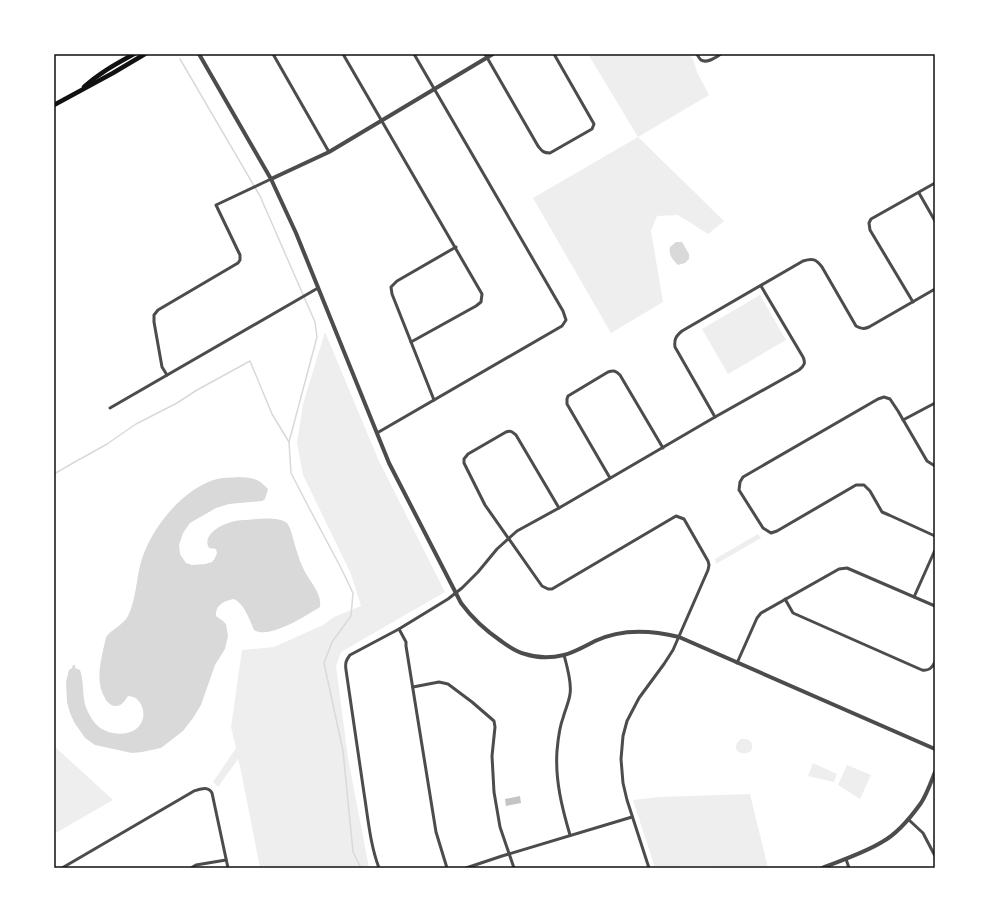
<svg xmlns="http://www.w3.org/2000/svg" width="989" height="922" font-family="'Noto Sans',sans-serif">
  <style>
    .green { fill: #eee }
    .water { fill: #d9d9d9 }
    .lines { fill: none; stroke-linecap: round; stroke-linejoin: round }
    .stream { stroke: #d9d9d9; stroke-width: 1.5 }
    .building { fill: #c4c4c4 }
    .minor { stroke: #4c4c4c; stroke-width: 3 }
    .tertiary { stroke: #4c4c4c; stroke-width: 4 }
    .secondary { stroke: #111; stroke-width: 4.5 }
    .neatline { fill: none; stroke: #111; stroke-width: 1.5 }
  </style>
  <rect width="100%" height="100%" fill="#fff"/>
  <g class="green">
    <polygon points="588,54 690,54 694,62 697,72 709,95 638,137 724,221 708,234 678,215 657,216 651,231 663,302 611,333 533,198 638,137"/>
    <polygon points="760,295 786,340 728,374 702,329"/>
    <polygon points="325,332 378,459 445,592 341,652 336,666 348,758 369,868 260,868 240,766 238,759 218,787 213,782 236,748 231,727 242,650 274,647 323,625 334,617 361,606 351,574 303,475 297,443 303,404"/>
    <polygon points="758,534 761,538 716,564 715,559"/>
    <path d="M741,739C749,738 755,743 751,751C740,758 729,748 741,739Z"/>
    <polygon points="54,746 113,800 54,834"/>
    <polygon points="813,763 837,774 834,782 808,776"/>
    <polygon points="847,765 871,775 860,799 838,785"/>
    <polygon points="750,794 768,868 687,866 678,868 655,868 633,800 660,797"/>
  </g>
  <g class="water">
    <path d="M676,242H682L689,254V259L685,263L678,265C673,260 668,255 670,247Z"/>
    <path d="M239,477C253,478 258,478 268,489L265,499L262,501L229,504L216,508L190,523L183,533L179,545L180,554L186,563L192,565L205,564L212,562L215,558L217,553L216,549L209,548C201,534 224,523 235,521C238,520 243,520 247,520C258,519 277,516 287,523C288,524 289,527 290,528C294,541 298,558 304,570C310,582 322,593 320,607C307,615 269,640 254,630C249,619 245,605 234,599C224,601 215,605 216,616L223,621L226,624L228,636L225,649L215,665L201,705L193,718L183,731L161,748L142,752L132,753L95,745L85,738L74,722L70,713L67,702L66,682L69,670L72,668L73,665H75V668L80,670C85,684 81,699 88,712C91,718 94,723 99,727C112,737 139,737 143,718C145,708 139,696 128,696C125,701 121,707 114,706C110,705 106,701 105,698C94,680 102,657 106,637C112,629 123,625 128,616C136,600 136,580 141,562C151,528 182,489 217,479C224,477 232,478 239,477Z"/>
  </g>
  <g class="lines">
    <g class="stream">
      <polyline points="180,59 260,196 315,322 317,337 289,442 291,473 307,504 341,568 353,593 351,616 332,642 324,663 343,751 353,852 361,868"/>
      <polyline points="54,474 80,459 84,457 107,444 136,424 177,403 197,390 250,361 272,414 289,442"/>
    </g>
  </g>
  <polygon class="building" points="520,796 521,803 506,806 505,799"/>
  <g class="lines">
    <g class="minor">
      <polyline points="273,54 329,152"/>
      <polyline points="343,54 482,294 481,302 476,306 411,342"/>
      <path d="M485,54L538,146C542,151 543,153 550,153L592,129L594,124L554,54"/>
      <path d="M697,54C697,55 700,59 701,60C707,64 716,57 721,54"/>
      <polyline points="919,193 935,221"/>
      <polyline points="913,302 870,230 869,223 871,219 935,183"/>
      <polyline points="167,375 162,367 154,322 154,315 158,310 238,263 240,260 240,255 216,205 271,179"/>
      <polyline points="434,400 392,294 391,287 397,281 456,247"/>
      <polyline points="110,408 318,288"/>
      <path d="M715,417L675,347C674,339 676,336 682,331L803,261C813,258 816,259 822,267L856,326C861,329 864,329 869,327L935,289"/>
      <polyline points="903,420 935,403"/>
      <polyline points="377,433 562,326 566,320 563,311 414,54"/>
      <polyline points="935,466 927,461 898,411 890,399 884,397 878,399 743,477 740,482 739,490 763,528 771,533 777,531 856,485 864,485 870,491 882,512 889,515 935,536"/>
      <path d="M610,478L567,404V399L568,396L608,372C614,370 616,371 620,375L663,448"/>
      <path d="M559,508L516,435C512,432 511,430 506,432L468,454L464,459V463L485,505L542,586L548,589H552L676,516L684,519L708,561L709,565L708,570L673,650L664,664L639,698L627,721L623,736L621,759L623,783L627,800L649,868"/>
      <polyline points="914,597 935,550"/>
      <path d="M785,599L793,613L922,670C929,671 932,668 935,662"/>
      <polyline points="399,629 406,642 406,646 436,832 447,868"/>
      <path d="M564,655C567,666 572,683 570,694C569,702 565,710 563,718C559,728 558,740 557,751C555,780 562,808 570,835"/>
      <polyline points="737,663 757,618 761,613 839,569 847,568 935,606"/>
      <polyline points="413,687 439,682 448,684 472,702 494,721 495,727 492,756 494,792 500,827 514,868"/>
      <polyline points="909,820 923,833 935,856"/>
      <polyline points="846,859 849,868"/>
      <path d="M62,868L194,791C201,789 208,786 212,793L228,868"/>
      <polyline points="191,868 196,865 226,860"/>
      <path d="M379,868C370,844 368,818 364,793C358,752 352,711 346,670C345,663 346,660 350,655L399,629L448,599L462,588L478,572L497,549L517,531L559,508L715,417L799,370C804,366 806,363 803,357L761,286"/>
      <polyline points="466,868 502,856 632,817"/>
    </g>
    <g class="tertiary">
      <path d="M199,54L271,179L296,233L389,463L461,603C472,618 485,630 501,641C508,646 516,652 525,654C537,658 552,658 564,655C575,652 585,646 595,641C622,628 651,630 679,637L935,749"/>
      <polyline points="271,179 329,152 493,54"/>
      <path d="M822,868C842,860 864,853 882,842C897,834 911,817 921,803C927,794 931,782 935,772"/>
    </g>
    <g class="secondary">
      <path d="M84,87C99,73 116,64 134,54"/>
      <polyline points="54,105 113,73 145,54"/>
    </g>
  </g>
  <rect width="989" height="922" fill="none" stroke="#ffffff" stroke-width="110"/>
  <rect x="55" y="55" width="879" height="812" class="neatline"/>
</svg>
